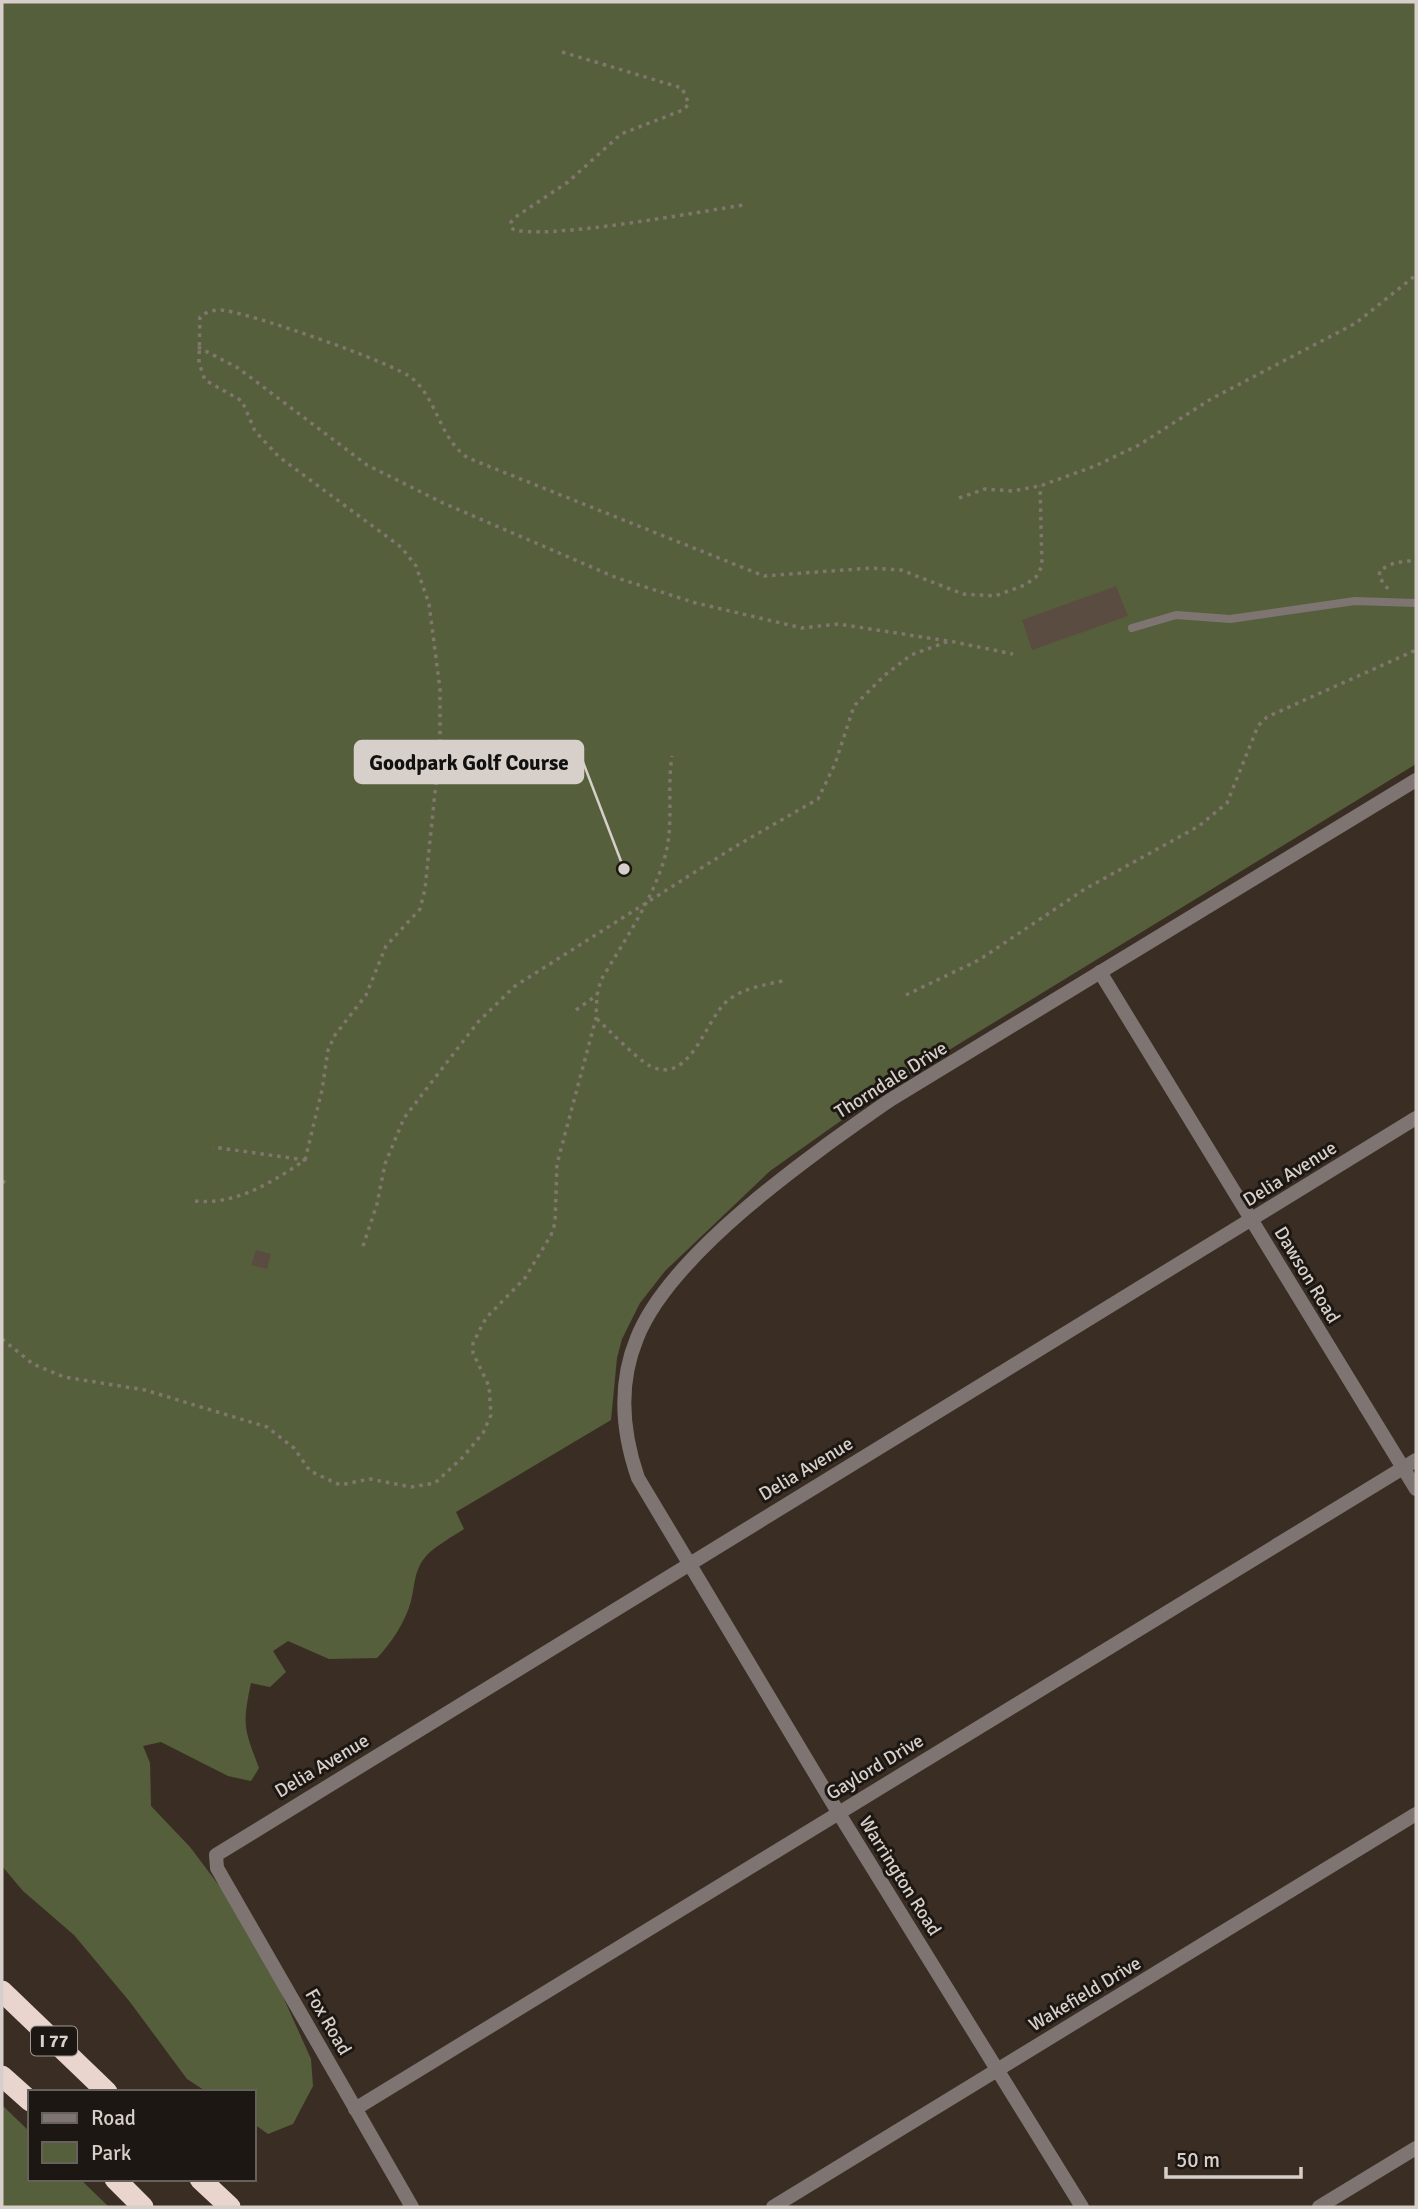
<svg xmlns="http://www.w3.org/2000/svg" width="1418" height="2209" font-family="Signika,sans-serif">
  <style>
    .green { fill: #565f3b }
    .building { fill: #5a4c41 }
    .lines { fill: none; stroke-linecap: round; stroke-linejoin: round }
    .path { stroke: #81766e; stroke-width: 3.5; stroke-dasharray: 3.5 5; stroke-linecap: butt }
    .service { stroke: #7e7573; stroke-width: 8 }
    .minor { stroke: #7e7573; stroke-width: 14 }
    .motorway { stroke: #e9d4ce; stroke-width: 21 }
    .labels { text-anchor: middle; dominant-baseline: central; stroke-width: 6; stroke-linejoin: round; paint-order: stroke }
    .shield { fill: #1d1713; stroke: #9f9892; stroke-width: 2 }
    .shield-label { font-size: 18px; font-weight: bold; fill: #d7cfc9 }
    .street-label { font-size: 19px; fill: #d7cfc9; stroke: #1d1713 }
    .leader { fill: none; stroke: #d7cfc9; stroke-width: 2.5 }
    .callout-dot { fill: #d7cfc9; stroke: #1d1713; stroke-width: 2.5 }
    .callout { fill: #d7cfc9; stroke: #d7cfc9; stroke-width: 2.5 }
    .callout-label { font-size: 21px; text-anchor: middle; font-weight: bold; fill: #111 }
  </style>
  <rect width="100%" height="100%" fill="#3a2e24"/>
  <g class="green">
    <path d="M2,2H1416V764L887,1088L770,1171L665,1271L640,1303L622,1339L617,1358L611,1420L456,1512L464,1529C452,1537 437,1545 427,1555C414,1569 415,1585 411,1601C405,1623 391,1643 377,1658L329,1659L288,1641L273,1651L286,1672L270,1687L251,1683C242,1726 244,1728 259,1768L251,1781L228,1776L161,1742L143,1746L150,1763L151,1806L190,1847L233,1904L280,1990L311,2059L313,2086L293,2124L268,2134L254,2124V2092H207L187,2079L130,2002L74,1935L23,1891L2,1866Z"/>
    <polygon points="2,2105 30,2132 30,2179 80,2179 109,2207 2,2207"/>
  </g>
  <g class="building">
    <polygon points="1116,586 1128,616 1032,650 1022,620"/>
    <polygon points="256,1250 271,1254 267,1269 251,1265"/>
  </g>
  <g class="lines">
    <g class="path">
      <path d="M562,52L682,88L689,104L683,110L621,134L568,182L517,216L511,222V228C535,243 708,210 744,205"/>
      <polyline points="198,347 238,368 367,465 443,503 617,578 696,603 802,628 838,624 948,641"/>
      <polyline points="959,498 985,489 1012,491 1040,486 1095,466 1139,445 1211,399 1356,323 1416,275"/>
      <polyline points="1388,589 1379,577 1380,570 1394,563 1416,560"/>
      <polyline points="906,995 979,960 1085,889 1199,826 1227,803 1258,726 1267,717 1416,650"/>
      <polyline points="576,1010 597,995"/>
      <path d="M597,1019C609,1030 637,1059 650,1066C690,1086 705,1021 726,1002C743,987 766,985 787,980"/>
      <path d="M305,1160L322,1090L328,1050L335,1035L366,995L386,946L420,909L425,889L440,744V689L429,604L416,566L401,547L279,457L255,431L242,401L205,380L199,363L200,317C206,312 212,310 220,310C242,310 398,364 413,379C438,401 439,438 468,458L764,576L871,568L901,570L963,594L995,596L1025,585L1036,577L1042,566L1040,486"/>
      <polyline points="2,1181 6,1183"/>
      <path d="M195,1201C236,1205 271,1183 305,1160L213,1147"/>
      <polyline points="363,1246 377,1204 385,1164 404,1118 478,1022 515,986 736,846 818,799 835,764 854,706 885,675 911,655 949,641 1013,654"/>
      <path d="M2,1339L33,1364L64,1377L145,1390L267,1427L294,1448L310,1471L340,1485L370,1479L411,1487L435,1483L463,1457L483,1433L491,1415L489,1386L473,1353V1343L486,1318L525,1278L551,1235L555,1223L557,1164L596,1018L597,995L601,980C624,941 658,892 667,848C673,818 667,787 672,756"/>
    </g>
    <polyline class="service" points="1132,628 1176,615 1230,619 1355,601 1416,603"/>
    <g class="minor">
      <polyline points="1100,972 1416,1489"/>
      <polyline points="355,2109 1416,1460"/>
      <polyline points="412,2207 217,1868 216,1855 1416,1118"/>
      <polyline points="773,2207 1416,1814"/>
      <path d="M1082,2207L838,1812L638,1478C622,1432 618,1384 637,1338C671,1252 814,1153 890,1100L1416,780"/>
      <polyline points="1319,2207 1416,2148"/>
    </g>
    <g class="motorway">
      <polyline points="2,1991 107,2092"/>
      <polyline points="2,2076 30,2101"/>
      <polyline points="115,2179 143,2207"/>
      <polyline points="200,2179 230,2207"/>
    </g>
  </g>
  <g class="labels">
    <rect class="shield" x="31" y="2026.5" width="46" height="29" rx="5"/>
    <g class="shield-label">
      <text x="54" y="2041">I 77</text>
    </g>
    <g class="street-label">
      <text transform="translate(891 1080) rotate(-32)">Thorndale Drive</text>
      <text transform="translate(1290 1174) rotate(-32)">Delia Avenue</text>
      <text transform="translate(1307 1275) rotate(59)">Dawson Road</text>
      <text transform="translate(806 1469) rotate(-31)">Delia Avenue</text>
      <text transform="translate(322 1766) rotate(-31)">Delia Avenue</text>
      <text transform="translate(875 1767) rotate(-31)">Gaylord Drive</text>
      <text transform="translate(900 1876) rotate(58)">Warrington Road</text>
      <text transform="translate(1085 1994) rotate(-31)">Wakefield Drive</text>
      <text transform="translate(328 2022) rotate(60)">Fox Road</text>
    </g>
  </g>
  <path class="leader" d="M624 869L583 762"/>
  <circle class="callout-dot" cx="624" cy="869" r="7"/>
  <rect class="callout" x="355" y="741" width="228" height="42" rx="7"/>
  <g class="callout-label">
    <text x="469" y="770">Goodpark Golf Course</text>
  </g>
  <rect width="1418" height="2209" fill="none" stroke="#d7cfc9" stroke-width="7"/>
  <rect x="28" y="2090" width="228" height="91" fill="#1d1713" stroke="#67615c" stroke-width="2"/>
  <rect x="42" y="2113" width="35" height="10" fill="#7e7573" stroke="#67615c" stroke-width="2"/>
  <text x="91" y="2125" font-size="21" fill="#d7cfc9">Road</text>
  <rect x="42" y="2142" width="35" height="21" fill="#565f3b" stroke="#67615c" stroke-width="2"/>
  <text x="91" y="2160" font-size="21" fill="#d7cfc9">Park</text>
  <path d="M1166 2167v10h135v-10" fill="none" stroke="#d7cfc9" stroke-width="3.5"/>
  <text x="1176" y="2167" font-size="21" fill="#d7cfc9" stroke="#1d1713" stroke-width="5" paint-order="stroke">50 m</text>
</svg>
